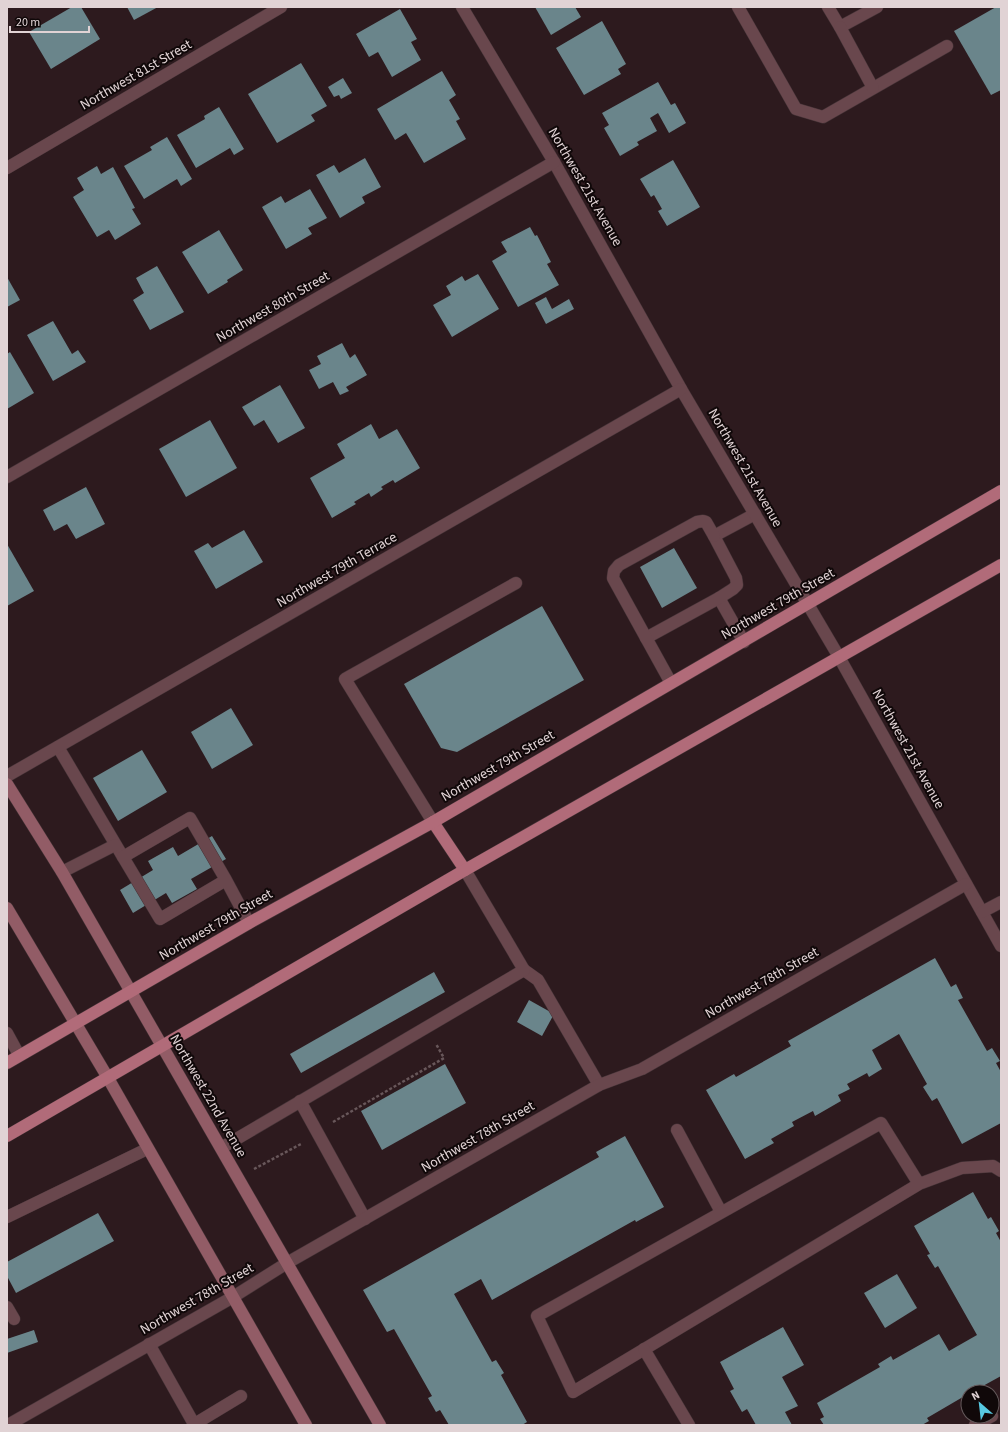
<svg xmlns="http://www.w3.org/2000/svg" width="1008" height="1432" font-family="'Source Sans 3',sans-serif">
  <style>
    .building { fill: #6a858b }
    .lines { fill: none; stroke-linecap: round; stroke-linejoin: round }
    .lane-casing { stroke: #463438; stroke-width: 13 }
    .street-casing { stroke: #463438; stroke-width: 13 }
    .secondary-casing { stroke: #463438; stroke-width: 13 }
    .primary-casing { stroke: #463438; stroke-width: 13 }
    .path { stroke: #68575a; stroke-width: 2.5; stroke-dasharray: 3 2; stroke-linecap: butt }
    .lane { stroke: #69474d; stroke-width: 12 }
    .street { stroke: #69474d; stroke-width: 12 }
    .secondary { stroke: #925c66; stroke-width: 12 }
    .primary { stroke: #b16b79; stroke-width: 12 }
    .labels { text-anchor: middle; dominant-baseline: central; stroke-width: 4; stroke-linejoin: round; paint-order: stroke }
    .street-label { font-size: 14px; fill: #e1d3d5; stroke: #100809 }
  </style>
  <rect width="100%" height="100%" fill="#2d1a1e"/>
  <g class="building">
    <polygon points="72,7 81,7 100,39 51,69 29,32"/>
    <polygon points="127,7 158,7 134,20"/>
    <polygon points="535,7 575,7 581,17 551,35"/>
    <polygon points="996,7 1001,7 1001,90 991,95 954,31"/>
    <polygon points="400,9 417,39 411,42 421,60 392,77 378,52 369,57 356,34"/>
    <polygon points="602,21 626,64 618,69 621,74 584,95 556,48"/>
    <polygon points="301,63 327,106 311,115 315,121 277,143 248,94"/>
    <polygon points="442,71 456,95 449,100 460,119 456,121 466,139 424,163 406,133 395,140 377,109"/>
    <polygon points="343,78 352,93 341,99 339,95 334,97 328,87"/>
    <polygon points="658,82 671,105 675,103 686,123 669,133 658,113 650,118 657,131 637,142 639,145 620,156 604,128 609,125 602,113"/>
    <polygon points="219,107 244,149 234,155 230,148 196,168 177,135 205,119 204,116"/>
    <polygon points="167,137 192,179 181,186 177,179 144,199 124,166 152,150 150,147"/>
    <polygon points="365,158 381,187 362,197 365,203 340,218 316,175 334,165 339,173"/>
    <polygon points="673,160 700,207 667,226 658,211 662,209 654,195 651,197 640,179"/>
    <polygon points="97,166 101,174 113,167 135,208 132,209 141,224 115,240 109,230 97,237 73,197 84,190 77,178"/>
    <polygon points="310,189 327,218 308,228 312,234 286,249 262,207 281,196 285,203"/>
    <polygon points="530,227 535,236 537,235 551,262 547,264 559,285 518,307 492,261 507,252 501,242"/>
    <polygon points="219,230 243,270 227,280 228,282 208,294 182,252"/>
    <polygon points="157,266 184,312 150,330 133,300 144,293 136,278"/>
    <polygon points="478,274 499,309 452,337 433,305 451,295 446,286 462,276 465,281"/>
    <polygon points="7,277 20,300 7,307"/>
    <polygon points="546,297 552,309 569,299 574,309 546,324 535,303"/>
    <polygon points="53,321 72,354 78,350 86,362 53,381 27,335"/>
    <polygon points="342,343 350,358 355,354 367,375 346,387 349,391 340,395 333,382 319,389 309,370 321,364 317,356"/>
    <polygon points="10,352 34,393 7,409 7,354"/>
    <polygon points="280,385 305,428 278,443 264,420 254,426 242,407"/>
    <polygon points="210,420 237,468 186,497 159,449"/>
    <polygon points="371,424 379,439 397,429 420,468 395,483 393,480 381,487 383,489 371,497 369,493 354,502 356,504 332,518 310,478 345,458 337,444"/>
    <polygon points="86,487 105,524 76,539 67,524 54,531 43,510"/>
    <polygon points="244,530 263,562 216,589 194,551 208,543 212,548"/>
    <polygon points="7,544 34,591 7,606"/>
    <polygon points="674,548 697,588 662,608 640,567"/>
    <polygon points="542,606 584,680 457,752 441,748 404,684"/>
    <polygon points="231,708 253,745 212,769 191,732"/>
    <polygon points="142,750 167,792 118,821 93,778"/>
    <polygon points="212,836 226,859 191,879 197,889 172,903 166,893 133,913 120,890 153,870 148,861 173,847 178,856"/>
    <polygon points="935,958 951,987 956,984 963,998 958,1000 987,1051 992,1048 1000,1061 996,1063 1001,1072 1001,1123 962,1144 937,1098 932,1101 923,1087 927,1084 899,1034 872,1050 882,1069 869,1077 867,1073 847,1084 850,1089 838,1095 841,1101 815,1116 813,1111 792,1122 794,1126 771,1139 774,1143 745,1159 706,1090 734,1074 736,1077 791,1046 788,1041"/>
    <polygon points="434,972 445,992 301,1073 290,1054"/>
    <polygon points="529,1000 554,1014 542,1036 517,1022"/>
    <polygon points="445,1064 466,1103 382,1150 361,1111"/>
    <polygon points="625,1136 664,1207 636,1222 635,1220 492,1300 481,1279 454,1294 492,1362 496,1360 504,1373 501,1375 527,1422 522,1425 449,1425 440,1410 436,1412 428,1398 432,1396 394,1329 387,1332 363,1290 599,1157 596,1152"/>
    <polygon points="973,1192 988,1219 991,1217 999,1231 996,1233 1001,1242 1001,1376 972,1392 968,1392 968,1394 927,1418 929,1421 922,1425 824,1425 820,1419 824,1417 817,1403 880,1367 878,1364 891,1356 893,1360 939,1334 949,1351 977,1335 938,1266 935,1268 927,1255 930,1254 914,1226"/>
    <polygon points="98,1213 114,1241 16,1293 7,1276 7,1262"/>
    <polygon points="897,1274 917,1308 885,1328 864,1293"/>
    <polygon points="783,1327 804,1365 782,1377 798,1406 785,1412 792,1425 756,1425 747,1409 742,1412 730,1391 734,1389 720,1362"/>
    <polygon points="34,1330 38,1342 7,1353 7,1339"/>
  </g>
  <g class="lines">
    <defs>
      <g id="lane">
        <polyline points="738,7 796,109 823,117 947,46"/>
        <polyline points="828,7 840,27 877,7"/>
        <polyline points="840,27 873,88"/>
        <polyline points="719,598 744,642"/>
        <polyline points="646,638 719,598 733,589 737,585 736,578 714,536 755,514"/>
        <polyline points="671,683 613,578 614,571 619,565 697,522 703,521 706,522 714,536"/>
        <polyline points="58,747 123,857"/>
        <polyline points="433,822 345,679 516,583"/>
        <polyline points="62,872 115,845"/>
        <polyline points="226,880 160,919 123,857 190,818 226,880 249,923"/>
        <polyline points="524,970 538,980 599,1085"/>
        <polyline points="7,1033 19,1055"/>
        <polyline points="300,1101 365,1219"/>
        <polyline points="221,1148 524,970 465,870"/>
        <polyline points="7,1217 147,1149"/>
        <polyline points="7,1307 14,1319"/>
        <polyline points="149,1344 194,1424"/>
        <polyline points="193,1425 241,1396"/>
      </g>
      <g id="street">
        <polyline points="462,7 554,162 681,389 839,657 1001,946"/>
        <polyline points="7,168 281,7"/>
        <polyline points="7,477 554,162"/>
        <polyline points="7,776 681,389"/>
        <polyline points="982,912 1001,902"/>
        <polyline points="677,1130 721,1212"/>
        <polyline points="919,1184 881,1123 537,1316 573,1392 919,1184 962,1168 993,1166 1001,1171"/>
        <polyline points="644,1349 689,1425"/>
        <polyline points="8,1425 233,1297 287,1263 599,1085 642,1069 966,884"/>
        <polyline points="975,1425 992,1416"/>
      </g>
      <g id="secondary">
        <polyline points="7,784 62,872 380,1425"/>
        <polyline points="7,908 108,1078 306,1425"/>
      </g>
      <g id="primary">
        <polyline points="433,822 465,870"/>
        <polyline points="7,1063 249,923 433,822 1001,491"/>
        <polyline points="7,1136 465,870 1001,565"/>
      </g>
    </defs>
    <use href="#lane" class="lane-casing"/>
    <use href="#street" class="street-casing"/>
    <use href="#secondary" class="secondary-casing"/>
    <use href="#primary" class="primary-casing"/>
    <g class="path">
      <polyline points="333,1122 444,1058 436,1044"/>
      <polyline points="254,1169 301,1144"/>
    </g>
    <use href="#lane" class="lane"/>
    <use href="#street" class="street"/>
    <use href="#secondary" class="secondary"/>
    <use href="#primary" class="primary"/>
  </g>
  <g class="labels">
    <g class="street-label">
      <text transform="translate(136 75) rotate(-30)">Northwest 81st Street</text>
      <text transform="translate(585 187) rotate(60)">Northwest 21st Avenue</text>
      <text transform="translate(273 307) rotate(-30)">Northwest 80th Street</text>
      <text transform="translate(745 468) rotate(60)">Northwest 21st Avenue</text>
      <text transform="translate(337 570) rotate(-30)">Northwest 79th Terrace</text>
      <text transform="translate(778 604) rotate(-30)">Northwest 79th Street</text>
      <text transform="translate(908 749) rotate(61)">Northwest 21st Avenue</text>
      <text transform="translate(498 766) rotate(-30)">Northwest 79th Street</text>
      <text transform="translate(216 925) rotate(-30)">Northwest 79th Street</text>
      <text transform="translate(762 983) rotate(-30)">Northwest 78th Street</text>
      <text transform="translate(208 1096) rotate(60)">Northwest 22nd Avenue</text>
      <text transform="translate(478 1137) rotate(-30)">Northwest 78th Street</text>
      <text transform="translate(197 1299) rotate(-30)">Northwest 78th Street</text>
    </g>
  </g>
  <rect width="1008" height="1432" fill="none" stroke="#e1d3d5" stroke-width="16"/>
  <g transform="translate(980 1404) rotate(332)"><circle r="19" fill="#100809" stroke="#64595b"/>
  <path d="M0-3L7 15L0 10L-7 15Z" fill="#57c9e2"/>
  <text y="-6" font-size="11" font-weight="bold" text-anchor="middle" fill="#e1d3d5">N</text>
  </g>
  <path d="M10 26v6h79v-6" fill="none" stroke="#e1d3d5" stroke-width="2"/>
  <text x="16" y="26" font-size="12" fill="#e1d3d5" stroke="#100809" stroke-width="3" paint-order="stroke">20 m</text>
</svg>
